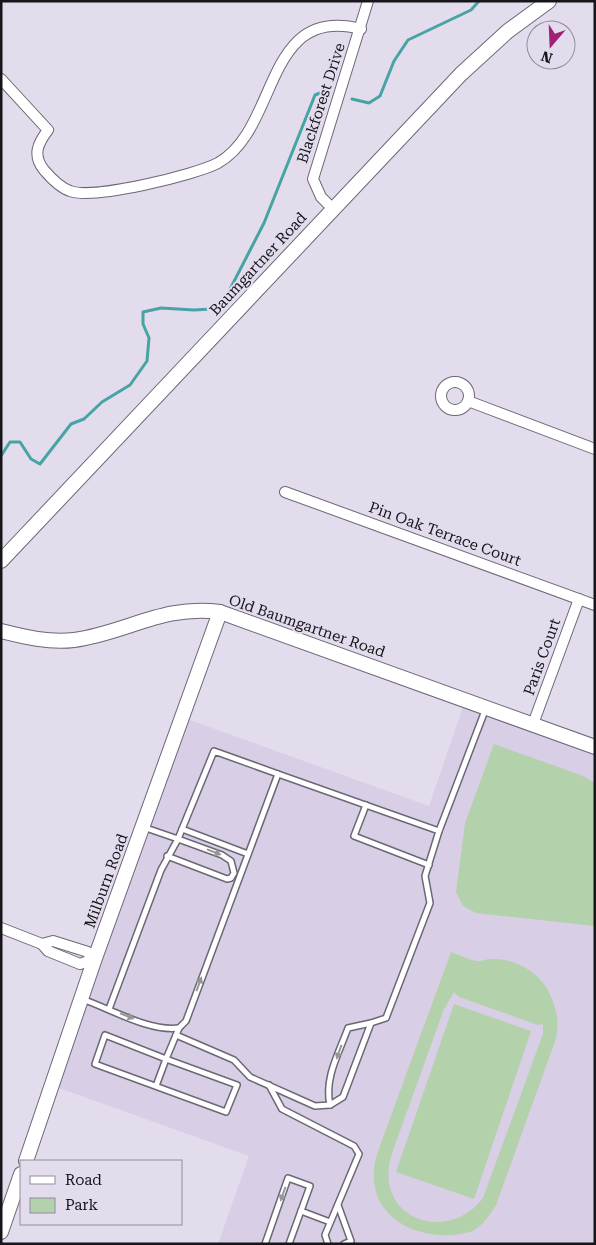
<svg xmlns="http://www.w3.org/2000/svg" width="596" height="1245" font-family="'Roboto Serif',serif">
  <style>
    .built { fill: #d8cee6 }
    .green { fill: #b3d1ab; fill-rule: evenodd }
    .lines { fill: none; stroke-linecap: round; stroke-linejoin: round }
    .stream { stroke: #48a3a4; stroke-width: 3 }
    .lane-casing { stroke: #6d6775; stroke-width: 8 }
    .street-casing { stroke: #6d6775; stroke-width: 12 }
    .secondary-casing { stroke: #6d6775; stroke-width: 16 }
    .lane { stroke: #fff; stroke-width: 5 }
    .street { stroke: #fff; stroke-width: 10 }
    .secondary { stroke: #fff; stroke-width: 14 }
    .oneway { fill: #979598 }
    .labels { text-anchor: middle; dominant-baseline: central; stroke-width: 4; stroke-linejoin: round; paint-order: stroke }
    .street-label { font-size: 15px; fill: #17141a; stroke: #e3dced }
  </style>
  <rect width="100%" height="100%" fill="#e3dced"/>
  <polygon class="built" points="464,704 595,753 595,1244 218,1244 249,1156 56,1087 187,719 429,806"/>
  <g class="green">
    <polygon points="494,744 583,776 595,783 595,926 476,913 463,906 456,892 465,823"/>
    <path d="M451,952C459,955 468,959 476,961C481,962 486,959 491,959C519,958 545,976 553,1002C559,1018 559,1031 553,1047L496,1205C490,1215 483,1225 473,1231C429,1245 371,1224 374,1172C374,1162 378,1152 381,1143ZM454,992L459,997L538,1025L543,1024V1034L483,1198C448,1245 371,1219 392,1153L444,1009Z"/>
    <polygon points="454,1004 531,1031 474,1199 396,1172"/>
  </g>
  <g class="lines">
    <g class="stream">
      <polyline points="352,99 369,103 380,96 394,61 408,40 471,10 479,1"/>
      <polyline points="1,456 10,442 20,442 31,459 40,464 71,424 84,419 102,402 130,385 147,361 149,338 143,324 143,312 161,308 194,310 211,309 225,299 264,223 315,95 325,91"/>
    </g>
    <defs>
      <g id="lane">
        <polyline points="278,774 439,831"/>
        <polyline points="366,805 354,836 429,865"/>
        <polyline points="143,827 178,839 214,751 278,774 186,1021 179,1028 166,1059 105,1035 95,1064 226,1112 237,1085 166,1059 156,1086"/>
        <polyline points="182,829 248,854"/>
        <path d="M82,999C111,1009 149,1032 179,1028"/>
        <polyline points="109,1009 161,870 178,839 222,855 231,861 234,873 231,878 227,879 167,856"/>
        <polyline points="176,1035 234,1060 250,1077 315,1106 330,1105 343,1097 371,1023 386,1018 430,903 425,876 439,831 486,708"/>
        <polyline points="269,1085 282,1109 354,1146 359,1154 325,1235 328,1244"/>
        <path d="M330,1105C324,1078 339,1053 348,1028L371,1023"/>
        <polyline points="338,1205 351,1241 344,1244"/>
        <polyline points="301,1211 330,1222"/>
        <polyline points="265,1244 288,1178 310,1186 289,1244"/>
      </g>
      <g id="street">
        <path d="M1,79L48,130C38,143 32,155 44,170C50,177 61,188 70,191C93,200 195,175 218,163C280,128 263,4 361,29"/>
        <polyline points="333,209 321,197 313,179 368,1"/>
        <circle cx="455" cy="396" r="14"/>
        <polyline points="468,401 595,449"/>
        <polyline points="285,492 595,605"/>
        <polyline points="533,724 579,599"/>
        <polyline points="1,928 42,944 53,941 88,952 91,960 94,961"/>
        <polyline points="42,944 48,951 80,964 91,960"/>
      </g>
      <g id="secondary">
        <polyline points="1,561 461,74 508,31 549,1"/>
        <path d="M1,631C25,637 49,643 74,640C126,633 164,604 220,612L595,747"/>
        <polyline points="26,1161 94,961 220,612"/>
        <polyline points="1,1232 21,1174"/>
      </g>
    </defs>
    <use href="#lane" class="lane-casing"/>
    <use href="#street" class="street-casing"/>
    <use href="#secondary" class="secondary-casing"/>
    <use href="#lane" class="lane"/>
    <use href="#street" class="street"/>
    <use href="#secondary" class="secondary"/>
  </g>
  <defs><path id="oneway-solid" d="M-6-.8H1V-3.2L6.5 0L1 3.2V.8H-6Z" transform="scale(1.25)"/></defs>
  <g class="oneway">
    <use href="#oneway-solid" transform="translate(214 852) rotate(21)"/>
    <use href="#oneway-solid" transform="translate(199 984) rotate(-70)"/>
    <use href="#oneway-solid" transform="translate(127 1016) rotate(21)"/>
    <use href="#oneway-solid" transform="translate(339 1052) rotate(110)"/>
    <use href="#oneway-solid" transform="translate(283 1194) rotate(110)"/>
  </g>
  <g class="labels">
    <g class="street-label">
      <text transform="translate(321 103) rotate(-72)">Blackforest Drive</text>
      <text transform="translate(258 264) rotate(-47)">Baumgartner Road</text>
      <text transform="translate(445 534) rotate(20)">Pin Oak Terrace Court</text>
      <text transform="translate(307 626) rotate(19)">Old Baumgartner Road</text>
      <text transform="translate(542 657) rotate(-70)">Paris Court</text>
      <text transform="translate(106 881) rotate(-70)">Milburn Road</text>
    </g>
  </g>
  <rect width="596" height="1245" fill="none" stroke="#17141a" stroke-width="5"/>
  <rect x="20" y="1160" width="162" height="65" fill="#e3dced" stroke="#918c99"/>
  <rect x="30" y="1176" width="25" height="8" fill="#ffffff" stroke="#918c99"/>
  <text x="65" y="1185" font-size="15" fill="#17141a">Road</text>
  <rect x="30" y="1198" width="25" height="15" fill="#b3d1ab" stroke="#918c99"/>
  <text x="65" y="1210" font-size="15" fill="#17141a">Park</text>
  <g transform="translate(551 45) rotate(199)"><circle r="24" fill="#e3dced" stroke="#918c99"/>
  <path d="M0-4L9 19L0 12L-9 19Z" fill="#a02073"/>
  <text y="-8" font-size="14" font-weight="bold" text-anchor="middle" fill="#17141a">N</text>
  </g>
</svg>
